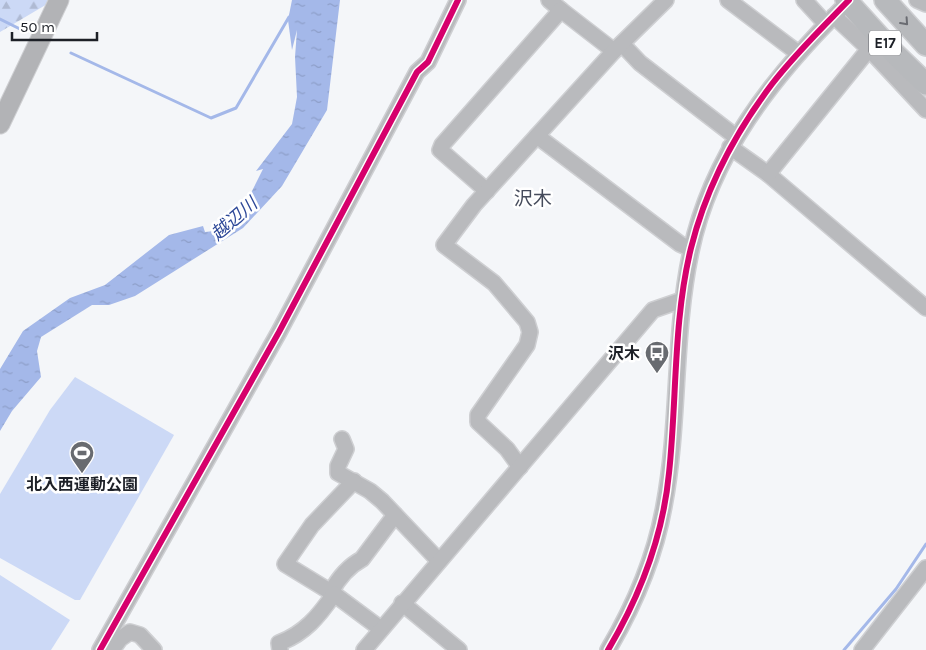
<svg xmlns="http://www.w3.org/2000/svg" width="926" height="650" font-family="Karla,'Noto Sans JP',sans-serif">
  <style>
    .grass { fill: #ccd9f6 }
    .forest { fill: url(#forest-firs) }
    .water { fill: url(#water-ripples) }
    .lines { fill: none; stroke-linecap: round; stroke-linejoin: round }
    .stream { stroke: #a4b8e9; stroke-width: 3 }
    .minor-casing { stroke: #cecfd2; stroke-width: 18 }
    .major-casing { stroke: #cecfd2; stroke-width: 21 }
    .highway-casing { stroke: #cecfd2; stroke-width: 24 }
    .minor { stroke: #b9babd; stroke-width: 15 }
    .major { stroke: #b2b3b6; stroke-width: 19 }
    .highway { stroke: #b7b9bc; stroke-width: 21 }
    .cycleway-casing { stroke: #fff; stroke-width: 9 }
    .cycleway { stroke: #d6006c; stroke-width: 6 }
    .oneway { stroke: #6a6c72 }
    .labels { text-anchor: middle; dominant-baseline: central; stroke-width: 5; stroke-linejoin: round; paint-order: stroke }
    .shield { fill: #fff; stroke: #616368; stroke-width: 1 }
    .shield-label { font-size: 15px; font-weight: bold; fill: #1d2027 }
    .poi-label { font-size: 16px; font-weight: bold; fill: #1d2027; stroke: #fff; text-anchor: end }
    .water-label { font-size: 18px; font-style: italic; fill: #2d4898; stroke: #fff }
    .quarter-label { font-size: 19px; fill: #454b5b; stroke: #fff }
  </style>
  <defs>
    <pattern id="forest-firs" width="22" height="20" patternUnits="userSpaceOnUse" patternTransform="scale(1.25)"><rect width="22" height="20" fill="#ccd9f6"/><path d="M5 1l3.5 6h-7zM16 11l3.5 6h-7z" fill="#afbad3"/></pattern>
    <pattern id="water-ripples" width="26" height="14" patternUnits="userSpaceOnUse" patternTransform="scale(1.25)"><rect width="26" height="14" fill="#a4b8e9"/><path d="M2 4q2-2 4 0t4 0M15 11q2-2 4 0t4 0" fill="none" stroke="#8d9ec8"/></pattern>
  </defs>
  <rect width="100%" height="100%" fill="#f4f6f9"/>
  <g class="grass">
    <polygon points="75,377 174,435 80,600 75,600 0,558 0,494 50,410"/>
    <polygon points="0,575 70,620 51,650 0,650"/>
  </g>
  <polygon class="forest" points="0,0 54,0 0,32"/>
  <polygon class="water" points="292,0 340,0 327,110 282,186 243,228 135,296 109,305 92,305 41,337 37,351 41,377 12,411 0,431 0,369 23,331 70,298 105,285 169,235 203,226 205,232 214,231 250,195 263,169 256,171 292,124 297,97 295,57 297,30 292,50 288,20"/>
  <g class="lines">
    <g class="stream">
      <polyline points="0,19 22,30"/>
      <polyline points="71,53 211,118 236,108 289,17"/>
      <polyline points="844,650 896,589 926,544"/>
    </g>
    <defs>
      <g id="minor">
        <polyline points="549,0 561,10"/>
        <polyline points="728,0 798,53"/>
        <polyline points="804,0 826,24"/>
        <polyline points="917,0 926,4"/>
        <polyline points="622,44 640,63 736,137"/>
        <polyline points="869,49 926,110"/>
        <polyline points="537,136 680,244 691,249"/>
        <polyline points="730,147 768,174 926,308"/>
        <polyline points="768,174 869,49 834,16"/>
        <polyline points="487,191 440,150 442,145 561,10 614,51"/>
        <polyline points="342,439 346,449 338,466 338,473 370,491 382,501 439,561"/>
        <polyline points="520,467 507,449 478,422 478,415 527,345 530,332 527,322 494,283 444,245 474,205 614,51 666,0"/>
        <polyline points="354,481 312,525 285,564 334,594 381,629"/>
        <path d="M331,592C338,579 349,566 362,559L395,515"/>
        <polyline points="402,603 459,650"/>
        <polyline points="100,650 279,332 417,72 428,62 458,0"/>
        <polyline points="112,650 120,639 130,632 140,635 154,650"/>
        <path d="M280,650L279,643C304,634 319,616 334,594"/>
        <polyline points="364,650 653,310 682,300"/>
        <path d="M608,650C634,606 655,557 664,506C680,422 673,335 691,251C711,155 773,77 840,10"/>
        <polyline points="862,650 926,568"/>
      </g>
      <polyline id="major" points="0,124 59,0"/>
      <g id="highway">
        <polyline points="846,0 894,53 926,84"/>
        <polyline points="885,0 926,45"/>
      </g>
    </defs>
    <use href="#minor" class="minor-casing"/>
    <use href="#major" class="major-casing"/>
    <use href="#highway" class="highway-casing"/>
    <use href="#minor" class="minor"/>
    <use href="#major" class="major"/>
    <use href="#highway" class="highway"/>
    <defs>
      <g id="cycleway">
        <polyline points="100,650 279,332 417,72 428,62 458,0"/>
        <path d="M608,650C640,596 663,536 669,473C677,399 673,321 691,248C706,188 735,133 772,84C795,54 823,27 849,0"/>
      </g>
    </defs>
    <use href="#cycleway" class="cycleway-casing"/>
    <use href="#cycleway" class="cycleway"/>
  </g>
  <defs><path id="oneway-chevron" d="M-2-3.5L2.5 0L-2 3.5" fill="none" stroke-width="1.6" stroke-linecap="round" stroke-linejoin="round" transform="scale(1.25)"/></defs>
  <use class="oneway" href="#oneway-chevron" transform="translate(905 22) rotate(48)"/>
  <defs>
    <symbol id="bus-pin" viewBox="-11 -11 22 30"><path d="M0 17L-7.5 6A9.5 9.5 0 1 1 7.5 6Z" fill="#686b70" stroke="#fff"/><path d="M-5-6H5V4H4V6H2V4H-2V6H-4V4H-5ZM-3.5-4V0h7V-4ZM-3.5 1.2v1.5H-2V1.2ZM2 1.2v1.5H3.5V1.2Z" fill="#fff"/></symbol>
    <symbol id="stadium-pin" viewBox="-11 -11 22 30"><path d="M0 17L-7.5 6A9.5 9.5 0 1 1 7.5 6Z" fill="#686b70" stroke="#fff"/><path d="M0-5a6.5 5 0 1 0 0 10a6.5 5 0 1 0 0-10ZM-3.5-1.8h7v3.6h-7Z" fill="#fff"/></symbol>
  </defs>
  <g fill-rule="evenodd">
    <use href="#bus-pin" x="643" y="339" width="28" height="38"/>
    <use href="#stadium-pin" x="68" y="439" width="28" height="38"/>
  </g>
  <g class="labels">
    <rect class="shield" x="869" y="30.5" width="32" height="25" rx="4"/>
    <g class="shield-label">
      <text x="885" y="43">E17</text>
    </g>
    <g class="poi-label">
      <text x="640" y="353">沢木</text>
      <text x="82" y="484" text-anchor="middle">北入西運動公園</text>
    </g>
    <g class="water-label">
      <text transform="translate(234 219) rotate(-41)">越辺川</text>
    </g>
    <g class="quarter-label">
      <text x="533" y="199">沢木</text>
    </g>
  </g>
  <path d="M12 32v8h85v-8" fill="none" stroke="#1d2027" stroke-width="2.5"/>
  <text x="20" y="32" font-size="15" fill="#1d2027" stroke="#ffffff" stroke-width="4" paint-order="stroke">50 m</text>
</svg>
